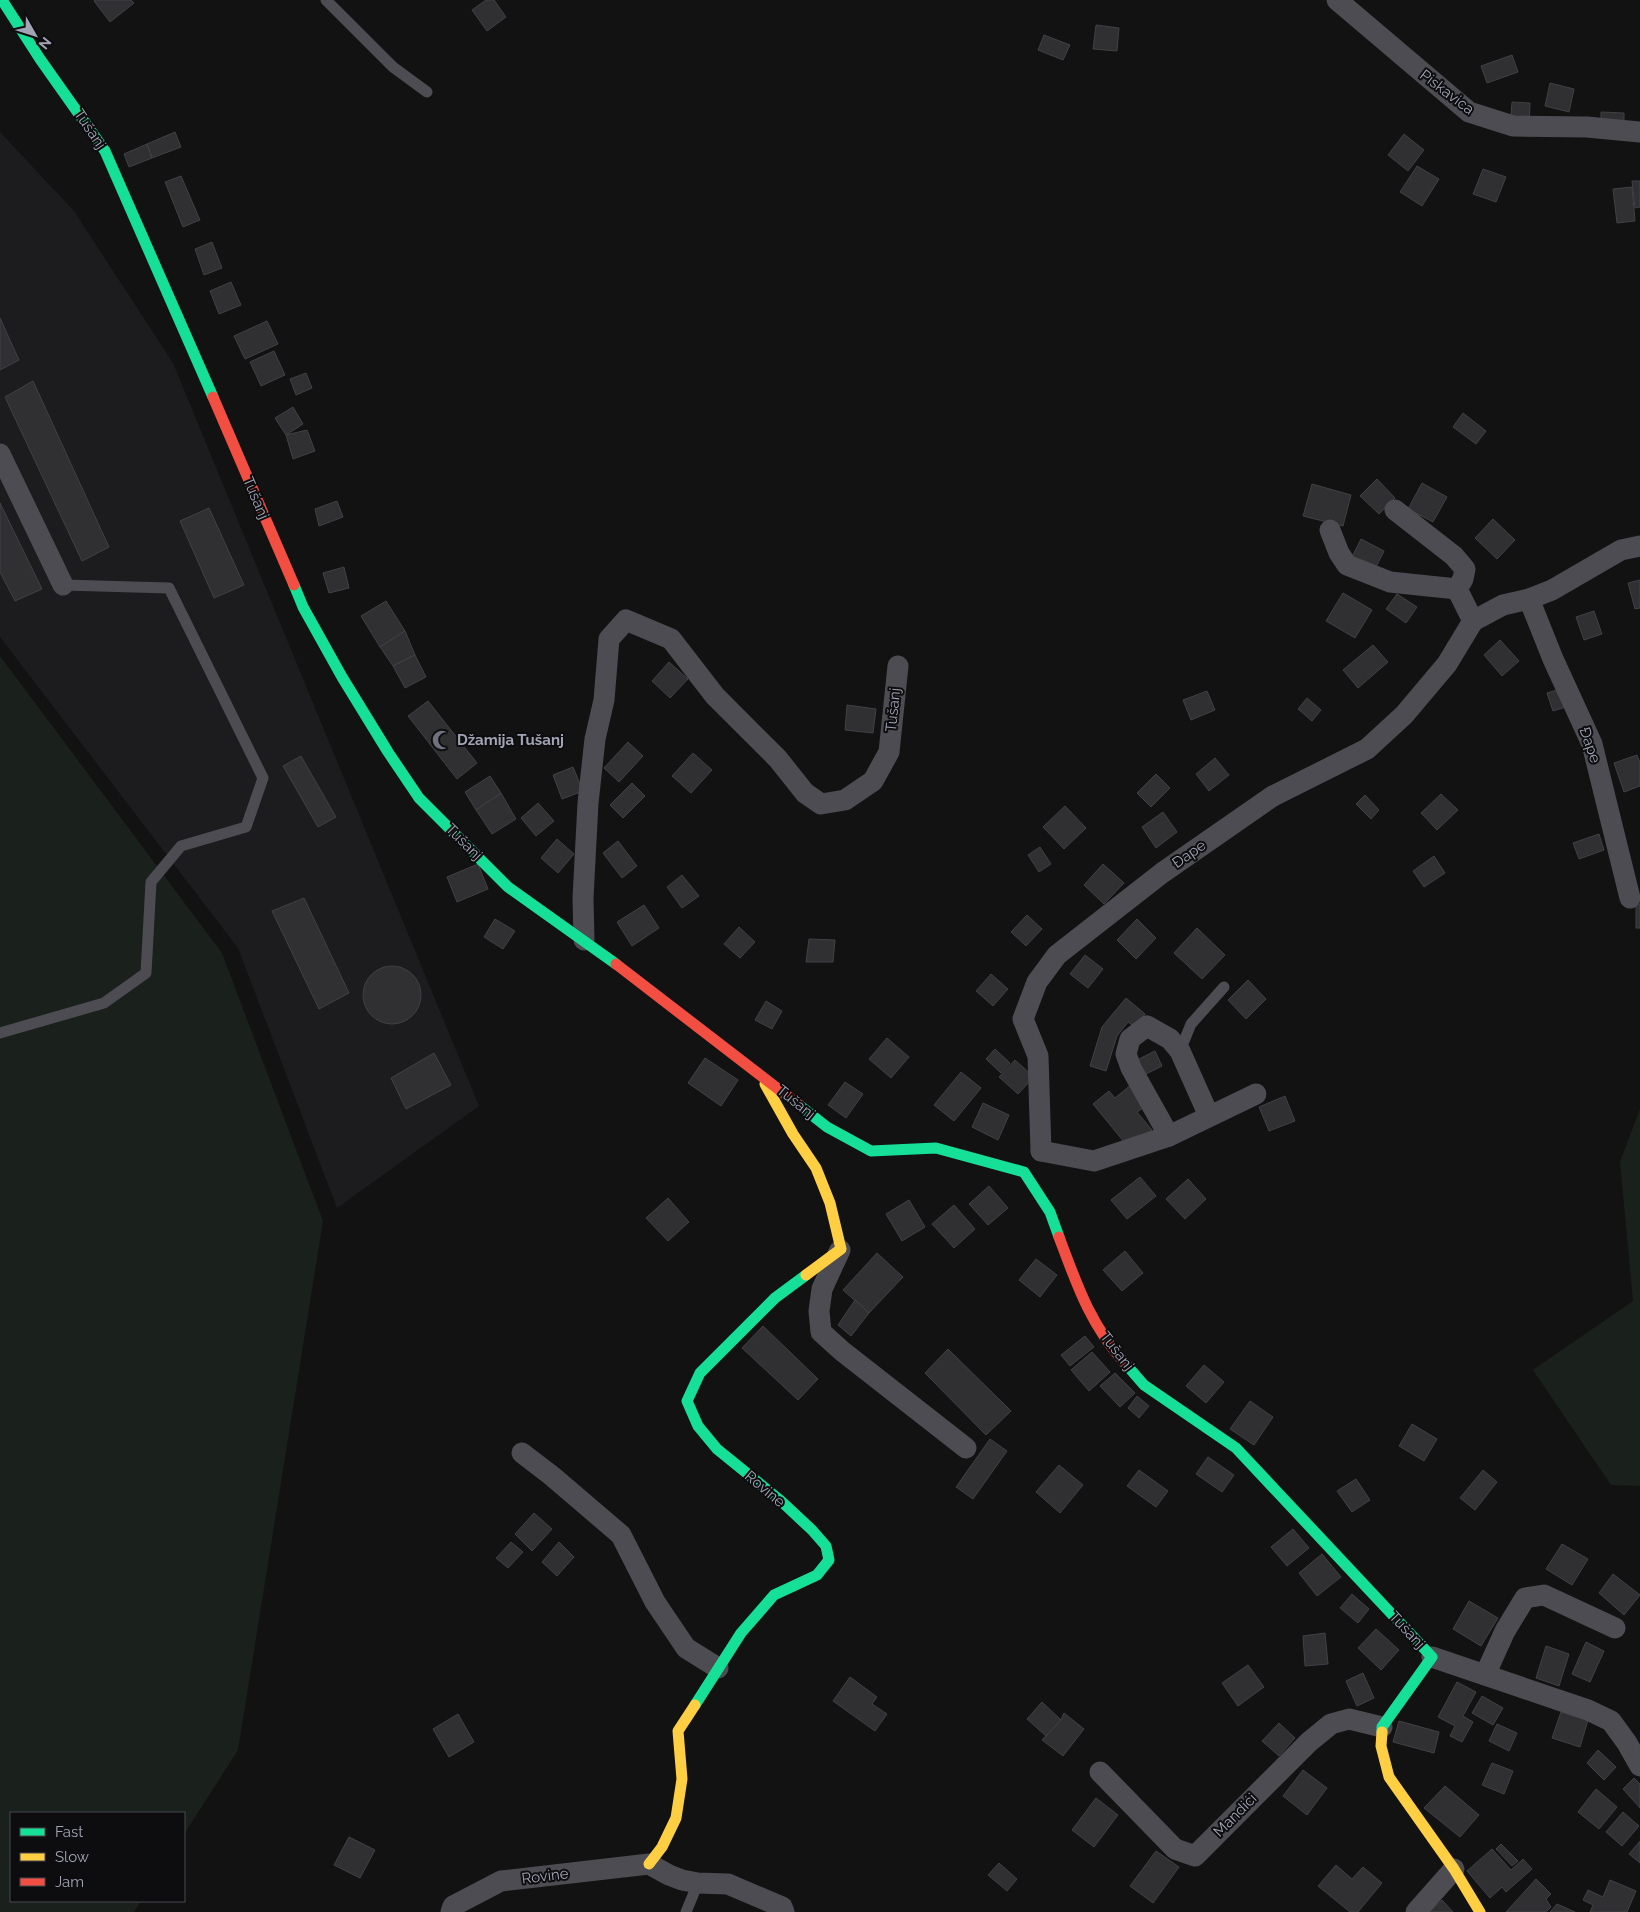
<svg xmlns="http://www.w3.org/2000/svg" width="1640" height="1912" font-family="Raleway,sans-serif">
  <style>
    .built { fill: #1c1c1e }
    .green { fill: #1a211c }
    .building { fill: #303032; stroke: #414146 }
    .lines { fill: none; stroke-linecap: round; stroke-linejoin: round }
    .lane { stroke: #4c4c52; stroke-width: 11 }
    .street { stroke: #4c4c52; stroke-width: 21 }
    .fast { stroke: #16e098; stroke-width: 11 }
    .slow { stroke: #ffcf43; stroke-width: 11 }
    .jam { stroke: #f24e42; stroke-width: 11 }
    .labels { text-anchor: middle; dominant-baseline: central; stroke-width: 4; stroke-linejoin: round; paint-order: stroke }
    .street-label { font-size: 15px; fill: #a1a4b5; stroke: #0d0c0e }
    .poi-label { font-size: 15px; font-weight: bold; fill: #a1a4b5; stroke: #0d0c0e; text-anchor: start }
  </style>
  <rect width="100%" height="100%" fill="#121212"/>
  <polygon class="built" points="0,132 74,211 173,363 479,1106 337,1208 238,948 0,637"/>
  <g class="green">
    <polygon points="0,656 222,953 323,1221 238,1750 184,1834 184,1813 11,1813 11,1901 141,1901 134,1912 0,1912"/>
    <polygon points="1640,1109 1640,1486 1611,1485 1533,1370 1633,1301 1620,1162"/>
  </g>
  <g class="building">
    <polygon points="95,0 131,0 134,3 110,22 94,1"/>
    <polygon points="486,0 494,0 506,17 487,31 472,10"/>
    <polygon points="1096,25 1119,28 1117,51 1093,49"/>
    <polygon points="1044,35 1070,45 1063,60 1038,50"/>
    <polygon points="1512,55 1518,72 1487,83 1481,66"/>
    <polygon points="1550,83 1574,89 1569,112 1545,106"/>
    <polygon points="1512,102 1530,103 1529,129 1510,128"/>
    <polygon points="1601,112 1624,113 1624,122 1601,123"/>
    <polygon points="175,132 181,147 152,158 147,144"/>
    <polygon points="1404,134 1424,150 1408,171 1388,155"/>
    <polygon points="147,144 152,158 129,167 124,154"/>
    <polygon points="1417,166 1439,179 1422,206 1400,192"/>
    <polygon points="1483,169 1506,177 1496,202 1473,194"/>
    <polygon points="181,176 200,220 183,227 165,182"/>
    <polygon points="1632,181 1640,181 1640,207 1635,208"/>
    <polygon points="1632,187 1635,221 1617,223 1613,189"/>
    <polygon points="212,242 222,268 204,275 195,249"/>
    <polygon points="231,282 241,305 219,314 210,291"/>
    <polygon points="0,318 19,360 0,370"/>
    <polygon points="267,321 278,344 245,359 234,336"/>
    <polygon points="274,351 285,375 261,386 250,362"/>
    <polygon points="306,373 312,388 296,395 290,379"/>
    <polygon points="33,381 109,547 82,561 5,397"/>
    <polygon points="293,407 303,424 286,435 275,418"/>
    <polygon points="1463,413 1486,431 1476,444 1453,427"/>
    <polygon points="307,430 315,451 293,459 286,435"/>
    <polygon points="1377,479 1395,498 1379,514 1360,496"/>
    <polygon points="1422,483 1447,497 1433,522 1408,509"/>
    <polygon points="1312,484 1351,495 1343,526 1303,516"/>
    <polygon points="337,501 343,517 319,526 315,509"/>
    <polygon points="0,503 42,589 15,601 0,572"/>
    <polygon points="209,508 244,585 214,598 180,521"/>
    <polygon points="1493,519 1515,540 1497,559 1475,538"/>
    <polygon points="1361,539 1384,551 1375,569 1352,557"/>
    <polygon points="344,567 349,588 329,593 323,573"/>
    <polygon points="1640,580 1640,608 1635,609 1628,583"/>
    <polygon points="1343,593 1372,610 1355,638 1326,621"/>
    <polygon points="1397,594 1417,607 1406,623 1386,609"/>
    <polygon points="386,601 405,631 380,647 361,616"/>
    <polygon points="1594,611 1602,634 1584,640 1576,617"/>
    <polygon points="405,631 415,655 393,666 380,647"/>
    <polygon points="1500,640 1519,661 1502,676 1484,655"/>
    <polygon points="1373,645 1388,662 1358,688 1343,670"/>
    <polygon points="415,655 426,677 405,688 393,666"/>
    <polygon points="669,662 688,679 670,698 652,681"/>
    <polygon points="1560,689 1566,707 1553,711 1547,693"/>
    <polygon points="1207,691 1215,710 1191,720 1183,700"/>
    <polygon points="1307,698 1321,710 1312,721 1298,709"/>
    <polygon points="428,701 477,763 457,779 408,716"/>
    <polygon points="847,705 876,709 873,733 845,730"/>
    <polygon points="628,742 643,756 619,782 604,768"/>
    <polygon points="693,753 712,770 691,793 672,776"/>
    <polygon points="1637,755 1640,763 1640,786 1624,792 1614,763"/>
    <polygon points="301,756 336,817 318,827 283,766"/>
    <polygon points="1215,758 1229,775 1209,791 1196,774"/>
    <polygon points="573,767 583,791 562,799 553,775"/>
    <polygon points="1156,774 1170,788 1151,807 1137,793"/>
    <polygon points="490,776 501,793 476,810 465,792"/>
    <polygon points="632,783 645,796 623,818 610,805"/>
    <polygon points="501,793 516,819 492,834 476,810"/>
    <polygon points="1441,794 1458,810 1437,830 1421,813"/>
    <polygon points="1365,795 1379,810 1371,819 1356,804"/>
    <polygon points="538,803 554,821 536,836 521,818"/>
    <polygon points="1065,806 1086,828 1064,849 1043,827"/>
    <polygon points="1163,812 1177,832 1156,848 1142,827"/>
    <polygon points="1599,834 1604,850 1579,859 1573,843"/>
    <polygon points="557,839 574,854 558,873 541,858"/>
    <polygon points="618,841 637,866 622,878 603,853"/>
    <polygon points="1040,847 1051,864 1039,872 1028,855"/>
    <polygon points="1434,856 1445,873 1424,887 1413,871"/>
    <polygon points="478,864 488,889 457,902 447,877"/>
    <polygon points="1103,864 1124,883 1104,904 1084,885"/>
    <polygon points="682,875 699,896 682,908 667,887"/>
    <polygon points="304,898 349,993 319,1009 272,911"/>
    <rect x="1636" y="904" width="4" height="24"/>
    <polygon points="644,905 659,928 632,946 617,922"/>
    <polygon points="1027,915 1042,929 1026,946 1011,932"/>
    <polygon points="495,919 515,931 503,949 484,937"/>
    <polygon points="1137,919 1156,938 1136,959 1117,940"/>
    <polygon points="739,927 755,942 740,958 724,944"/>
    <polygon points="1197,928 1225,955 1202,979 1174,953"/>
    <polygon points="809,939 835,940 833,962 806,962"/>
    <polygon points="1085,955 1103,969 1088,988 1070,974"/>
    <circle cx="392" cy="995" r="29"/>
    <polygon points="991,974 1008,989 993,1006 976,991"/>
    <polygon points="1248,980 1266,999 1246,1019 1228,1000"/>
    <polygon points="1126,998 1145,1014 1135,1027 1128,1022 1117,1036 1106,1071 1090,1066 1102,1027"/>
    <polygon points="766,1001 782,1011 772,1029 755,1020"/>
    <polygon points="887,1038 909,1057 891,1078 869,1059"/>
    <polygon points="995,1049 1010,1063 1001,1073 986,1059"/>
    <polygon points="1155,1051 1162,1066 1144,1075 1137,1060"/>
    <polygon points="434,1053 451,1085 406,1109 391,1078"/>
    <polygon points="705,1058 738,1080 721,1106 688,1083"/>
    <polygon points="1015,1060 1034,1077 1018,1094 999,1077"/>
    <polygon points="961,1072 981,1088 954,1121 934,1105"/>
    <polygon points="845,1082 863,1094 846,1118 828,1105"/>
    <polygon points="1132,1084 1149,1104 1137,1112 1152,1130 1129,1148 1093,1104 1109,1091 1115,1098"/>
    <polygon points="1285,1096 1295,1121 1269,1131 1259,1107"/>
    <polygon points="983,1103 1009,1115 998,1140 972,1127"/>
    <polygon points="1140,1177 1156,1196 1127,1219 1111,1200"/>
    <polygon points="1188,1179 1206,1199 1185,1219 1166,1199"/>
    <polygon points="989,1186 1008,1208 988,1225 969,1204"/>
    <polygon points="668,1198 689,1222 668,1241 646,1218"/>
    <polygon points="909,1200 925,1227 902,1241 886,1214"/>
    <polygon points="954,1205 975,1229 954,1248 932,1224"/>
    <polygon points="1125,1251 1143,1273 1122,1291 1103,1270"/>
    <polygon points="877,1253 903,1277 869,1313 843,1290"/>
    <polygon points="1036,1259 1057,1275 1040,1297 1019,1280"/>
    <polygon points="855,1300 869,1313 851,1336 838,1325"/>
    <polygon points="763,1326 818,1379 798,1400 742,1348"/>
    <polygon points="1085,1336 1094,1347 1070,1366 1061,1355"/>
    <polygon points="948,1349 1011,1411 986,1435 925,1373"/>
    <polygon points="1092,1352 1110,1372 1089,1391 1071,1370"/>
    <polygon points="1204,1365 1224,1382 1206,1403 1186,1386"/>
    <polygon points="1115,1373 1135,1393 1120,1407 1100,1386"/>
    <polygon points="1137,1396 1149,1406 1139,1418 1128,1408"/>
    <polygon points="1250,1401 1273,1417 1254,1445 1230,1429"/>
    <polygon points="1412,1424 1437,1439 1424,1461 1399,1446"/>
    <polygon points="990,1439 1007,1451 973,1499 956,1487"/>
    <polygon points="1208,1457 1234,1475 1222,1492 1196,1474"/>
    <polygon points="1059,1465 1083,1485 1060,1513 1036,1492"/>
    <polygon points="1139,1470 1168,1491 1156,1507 1127,1486"/>
    <polygon points="1483,1470 1497,1482 1475,1510 1460,1498"/>
    <polygon points="1356,1479 1370,1500 1352,1512 1337,1491"/>
    <polygon points="534,1513 552,1529 532,1551 515,1534"/>
    <polygon points="1293,1529 1309,1548 1287,1566 1271,1547"/>
    <polygon points="511,1542 523,1552 508,1568 496,1558"/>
    <polygon points="559,1542 574,1557 557,1576 542,1562"/>
    <polygon points="1562,1544 1588,1559 1572,1585 1546,1569"/>
    <polygon points="1322,1554 1341,1577 1317,1596 1299,1573"/>
    <polygon points="1613,1574 1640,1595 1624,1615 1599,1593"/>
    <polygon points="1352,1594 1369,1609 1358,1623 1340,1608"/>
    <polygon points="1469,1601 1498,1618 1481,1646 1453,1629"/>
    <polygon points="1376,1629 1399,1650 1381,1670 1358,1648"/>
    <polygon points="1325,1633 1328,1664 1305,1666 1303,1636"/>
    <polygon points="1586,1642 1604,1651 1590,1682 1572,1674"/>
    <polygon points="1546,1646 1569,1654 1559,1686 1536,1678"/>
    <polygon points="1248,1665 1264,1687 1238,1706 1222,1683"/>
    <polygon points="1363,1673 1374,1698 1357,1706 1346,1681"/>
    <polygon points="850,1677 877,1697 872,1704 887,1714 875,1731 833,1701"/>
    <polygon points="1457,1682 1476,1692 1463,1716 1473,1722 1462,1742 1450,1736 1455,1726 1438,1717"/>
    <polygon points="1482,1696 1503,1708 1493,1725 1472,1713"/>
    <polygon points="1042,1702 1061,1720 1046,1736 1027,1719"/>
    <polygon points="1561,1712 1588,1720 1580,1747 1552,1738"/>
    <polygon points="1064,1713 1084,1729 1063,1756 1042,1740 1061,1720"/>
    <polygon points="458,1714 474,1742 449,1757 433,1729"/>
    <polygon points="1399,1721 1439,1732 1434,1753 1393,1742"/>
    <polygon points="1279,1723 1295,1738 1279,1756 1262,1741"/>
    <polygon points="1497,1724 1517,1733 1509,1751 1489,1741"/>
    <polygon points="1598,1750 1616,1767 1604,1780 1587,1763"/>
    <polygon points="1492,1763 1513,1771 1504,1794 1482,1785"/>
    <polygon points="1303,1770 1327,1788 1307,1815 1283,1796"/>
    <polygon points="1634,1778 1640,1784 1640,1808 1623,1789"/>
    <polygon points="1445,1786 1479,1815 1460,1837 1424,1808"/>
    <polygon points="1596,1789 1617,1807 1599,1829 1578,1812"/>
    <polygon points="1096,1798 1118,1815 1094,1847 1072,1830"/>
    <polygon points="1623,1812 1639,1826 1622,1846 1606,1832"/>
    <polygon points="349,1837 375,1850 360,1878 334,1865"/>
    <polygon points="1640,1841 1640,1863 1629,1854"/>
    <polygon points="1501,1844 1518,1861 1512,1866 1496,1849"/>
    <polygon points="1492,1849 1511,1870 1523,1859 1532,1869 1506,1892 1502,1887 1490,1898 1467,1871"/>
    <polygon points="1156,1851 1179,1867 1153,1903 1130,1886"/>
    <polygon points="999,1863 1017,1879 1007,1891 988,1875"/>
    <polygon points="1336,1865 1352,1879 1363,1867 1382,1883 1358,1912 1350,1912 1318,1886"/>
    <polygon points="1536,1879 1551,1894 1546,1899 1551,1907 1546,1912 1506,1912"/>
    <polygon points="1610,1880 1636,1891 1627,1912 1590,1912 1593,1905 1583,1900 1588,1890 1603,1897"/>
    <polygon points="1442,1900 1453,1912 1429,1912"/>
    <polygon points="1557,1904 1575,1912 1550,1912"/>
  </g>
  <g class="lines">
    <g class="lane">
      <polyline points="326,0 393,67 427,92"/>
      <polyline points="0,1033 104,1003 146,973 151,882 181,846 246,827 263,778 169,588 63,585"/>
      <polyline points="1180,1051 1191,1024 1224,987"/>
      <polyline points="686,1912 698,1883"/>
    </g>
    <g class="street">
      <polyline points="1337,0 1469,112 1513,126 1587,127 1640,132"/>
      <polyline points="0,454 63,585"/>
      <polyline points="1395,510 1454,556 1465,569 1463,579 1457,589"/>
      <polyline points="1330,530 1339,553 1347,565 1390,582 1457,589 1473,621"/>
      <polyline points="1529,599 1553,659 1592,744 1630,898"/>
      <polyline points="584,940 583,898 588,803 595,739 604,700 609,639 626,620 671,639 715,696 778,759 805,793 821,804 845,800 873,781 889,752 898,666"/>
      <polyline points="1169,1136 1131,1068 1126,1054 1130,1039 1147,1026 1170,1039 1180,1051 1209,1116"/>
      <polyline points="1041,1151 1038,1056 1023,1019 1037,982 1057,955 1162,873 1273,796 1367,749 1404,715 1447,664 1473,621 1503,605 1529,599 1552,590 1621,550 1640,546"/>
      <polyline points="1041,1151 1094,1161 1169,1136 1256,1094"/>
      <polyline points="840,1250 822,1289 819,1311 821,1332 842,1351 966,1448"/>
      <polyline points="522,1453 552,1476 621,1535 655,1602 686,1648 718,1668"/>
      <polyline points="1432,1657 1588,1710 1611,1721 1627,1743 1640,1766"/>
      <polyline points="1485,1675 1505,1631 1525,1598 1544,1595 1615,1628"/>
      <polyline points="1100,1772 1175,1849 1195,1856 1309,1742 1331,1724 1349,1719 1382,1727"/>
      <polyline points="451,1912 453,1906 501,1881 649,1864 669,1875 682,1880 698,1883 728,1884 782,1907 784,1912"/>
      <polyline points="1416,1912 1454,1869"/>
    </g>
    <g class="fast">
      <polyline points="2,0 40,59 105,151 213,397"/>
      <polyline points="294,585 303,607 342,677 388,752 419,798 508,887 616,964"/>
      <polyline points="799,1105 827,1127 871,1151 936,1148 1024,1172 1050,1212 1059,1237"/>
      <polyline points="1124,1362 1144,1385 1236,1448 1432,1657 1382,1727 1382,1732"/>
      <polyline points="695,1705 741,1633 774,1595 817,1575 829,1560 826,1546 812,1530 781,1501 717,1449 698,1426 687,1401 700,1373 775,1298 806,1275"/>
    </g>
    <g class="slow">
      <polyline points="765,1084 793,1134 816,1168 830,1203 841,1249 806,1275"/>
      <polyline points="1382,1732 1381,1746 1389,1777 1454,1869 1480,1912"/>
      <polyline points="649,1864 662,1847 676,1818 682,1779 678,1731 695,1705"/>
    </g>
    <g class="jam">
      <polyline points="213,397 294,585"/>
      <polyline points="616,964 799,1105"/>
      <path d="M1059,1237C1077,1285 1090,1324 1124,1362"/>
    </g>
  </g>
  <defs>
    <symbol id="mosque-bare" viewBox="-9 -9 18 18"><path d="M3.5-4.9A6 6 0 1 0 3.5 4.9A5 5 0 1 1 3.5-4.9Z" fill="#6f717c" stroke="#0d0c0e" stroke-width="2.5" paint-order="stroke"/></symbol>
  </defs>
  <g fill-rule="evenodd">
    <use href="#mosque-bare" x="428" y="726" width="28" height="28"/>
  </g>
  <g class="labels">
    <g class="street-label">
      <text transform="translate(1447 92) rotate(37)">Piskavica</text>
      <text transform="translate(90 129) rotate(56)">Tušanj</text>
      <text transform="translate(256 498) rotate(67)">Tušanj</text>
      <text transform="translate(893 710) rotate(-84)">Tušanj</text>
      <text transform="translate(1590 745) rotate(71)">Đape</text>
      <text transform="translate(464 842) rotate(45)">Tušanj</text>
      <text transform="translate(1189 854) rotate(-35)">Đape</text>
      <text transform="translate(796 1102) rotate(39)">Tušanj</text>
      <text transform="translate(1117 1351) rotate(52)">Tušanj</text>
      <text transform="translate(765 1489) rotate(40)">Rovine</text>
      <text transform="translate(1407 1630) rotate(47)">Tušanj</text>
      <text transform="translate(1235 1815) rotate(-45)">Mandići</text>
      <text transform="translate(545 1876) rotate(-7)">Rovine</text>
    </g>
    <g class="poi-label">
      <text x="457" y="740">Džamija Tušanj</text>
    </g>
  </g>
  <rect x="10" y="1812" width="175" height="90" fill="#0d0c0e" stroke="#484951"/>
  <rect x="20" y="1828" width="25" height="8" fill="#16e098" stroke="#484951"/>
  <text x="55" y="1837" font-size="15" fill="#a1a4b5">Fast</text>
  <rect x="20" y="1853" width="25" height="8" fill="#ffcf43" stroke="#484951"/>
  <text x="55" y="1862" font-size="15" fill="#a1a4b5">Slow</text>
  <rect x="20" y="1878" width="25" height="8" fill="#f24e42" stroke="#484951"/>
  <text x="55" y="1887" font-size="15" fill="#a1a4b5">Jam</text>
  <g transform="translate(35 35) rotate(129)" stroke="#0d0c0e" stroke-width="4" paint-order="stroke">
  <path d="M0-4L9 19L0 12L-9 19Z" fill="#a1a4b5"/>
  <text y="-8" font-size="14" font-weight="bold" text-anchor="middle" fill="#a1a4b5">N</text>
  </g>
</svg>
